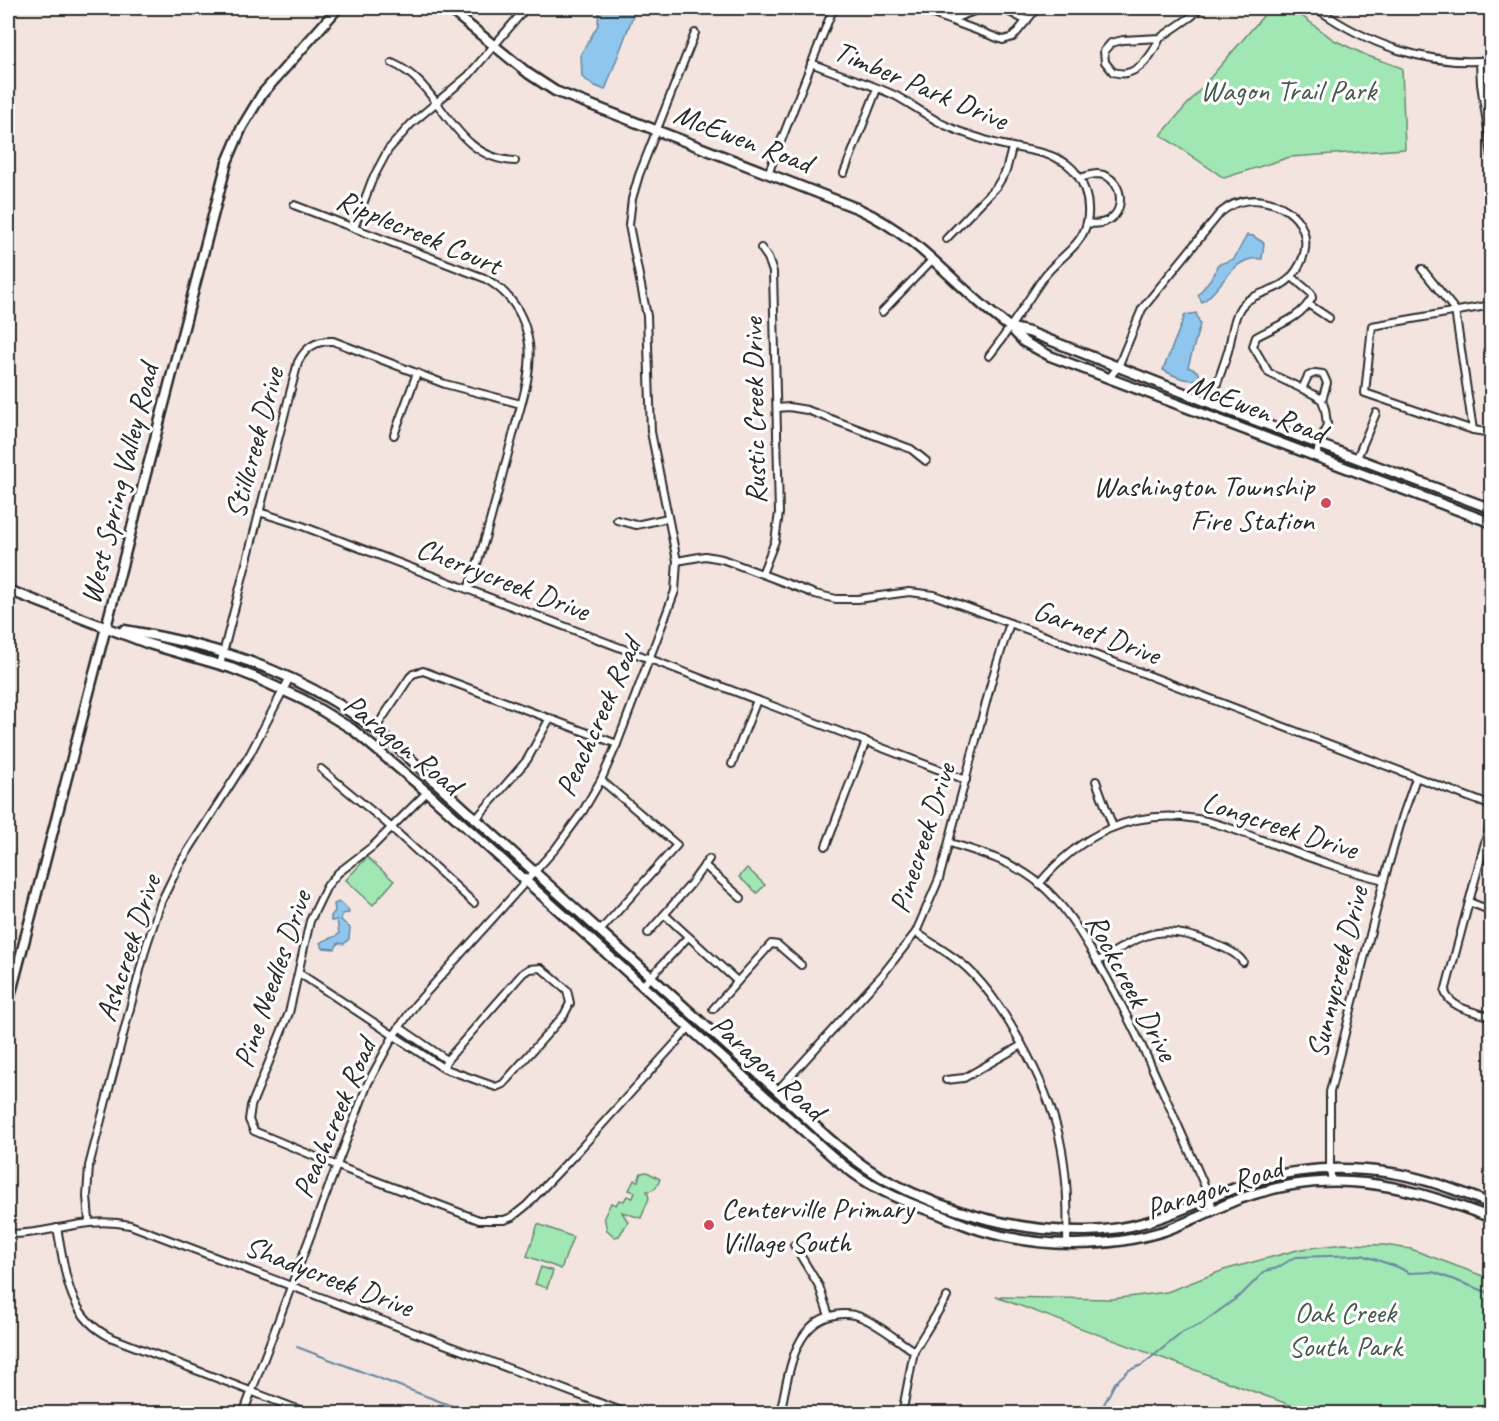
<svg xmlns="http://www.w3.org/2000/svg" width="1499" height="1421" font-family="Caveat,sans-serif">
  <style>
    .green { fill: #a1e7b4; stroke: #668970; stroke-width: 1.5 }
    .water { fill: #8fc6ee; stroke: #6788a0; stroke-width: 1.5 }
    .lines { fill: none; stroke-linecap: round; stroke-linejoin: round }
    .stream { stroke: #6788a0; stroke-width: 2 }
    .street-casing { stroke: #2b2b2b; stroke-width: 10 }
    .secondary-casing { stroke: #2b2b2b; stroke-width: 13 }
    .street { stroke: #fff; stroke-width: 6 }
    .secondary { stroke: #fff; stroke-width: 8 }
    .poi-dot { fill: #d1495b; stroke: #fff; stroke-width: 2 }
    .labels { text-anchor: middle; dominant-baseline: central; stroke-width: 6; stroke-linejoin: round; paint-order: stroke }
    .street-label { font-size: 30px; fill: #2b2b2b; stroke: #fff }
    .park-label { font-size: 30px; fill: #485a4d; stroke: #fff }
    .poi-label { font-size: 30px; fill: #2b2b2b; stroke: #fff; text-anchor: end }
  </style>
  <rect width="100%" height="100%" fill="#f4e4df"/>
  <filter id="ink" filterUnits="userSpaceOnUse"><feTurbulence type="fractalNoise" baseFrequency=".0167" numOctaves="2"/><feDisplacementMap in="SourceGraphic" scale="12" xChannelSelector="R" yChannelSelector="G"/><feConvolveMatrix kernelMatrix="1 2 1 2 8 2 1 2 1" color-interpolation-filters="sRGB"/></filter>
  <g filter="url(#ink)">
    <g class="green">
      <polygon points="1270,8 1291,8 1334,40 1368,56 1402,68 1405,149 1290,157 1224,178 1161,135"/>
      <polygon points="367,857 394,881 373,905 346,880"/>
      <polygon points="747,868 765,885 757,893 739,877"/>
      <path d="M647,1172L660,1179C657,1187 656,1190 647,1191L649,1198L641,1218L622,1212L628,1222L619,1236L615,1237L607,1230L604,1217L611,1203L616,1205L619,1200L624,1201L627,1196L633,1198L635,1192L629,1190L634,1180L638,1181L641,1173Z"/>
      <polygon points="538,1224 573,1237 561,1269 527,1256"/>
      <polygon points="1344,1244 1384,1245 1411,1249 1491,1279 1491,1413 1312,1413 996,1297 1112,1299 1167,1292 1224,1270 1301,1249"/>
      <polygon points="541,1267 553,1271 547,1288 535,1284"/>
    </g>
    <g class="water">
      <polygon points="599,8 636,8 605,90 593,85 582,77 581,54 598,25"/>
      <path d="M1247,235L1253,236L1264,243L1262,259C1233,254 1222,290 1202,302L1198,295L1215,273L1217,265L1234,259Z"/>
      <path d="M1196,313L1200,324L1188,367L1197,371L1202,378C1188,383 1176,377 1163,370L1185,315Z"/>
      <path d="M339,902L348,909L349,913L342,914L341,920L350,928L349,939L344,944L338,943L335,949L323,948L320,943C326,938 333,939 339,934L337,920L331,921V916L335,911L334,904Z"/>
    </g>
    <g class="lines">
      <g class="stream">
        <polyline points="297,1347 473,1414"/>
        <polyline points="1099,1414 1115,1383 1129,1370 1142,1365 1183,1332 1201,1324 1242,1294 1265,1271 1277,1268 1295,1257 1362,1255 1398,1267 1409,1273 1433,1272 1492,1294"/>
      </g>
      <defs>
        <g id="street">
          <polyline points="917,8 1003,40 1013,37 1037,8"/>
          <polyline points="1002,8 1027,21"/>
          <path d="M1316,8C1367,44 1428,67 1492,60"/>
          <polyline points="950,20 977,10 992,8"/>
          <path d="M1160,38C1154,51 1143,69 1127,73C1124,74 1117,73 1113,72L1105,62L1104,51L1111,43L1123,40L1160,38L1192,16L1200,8"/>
          <polyline points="1480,62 1481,84 1492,156"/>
          <path d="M392,63C444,85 450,158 515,161"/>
          <path d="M811,63C839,75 869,83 896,96C911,104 924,114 939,122C953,130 970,135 985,140C1012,150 1044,148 1067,164C1084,177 1091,202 1087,222C1082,247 1057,258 1043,278C1025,304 1009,331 989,356"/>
          <polyline points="844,173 877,89"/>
          <polyline points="768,174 831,14 835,8"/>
          <path d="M1080,178C1086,176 1092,174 1098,174C1128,176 1130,230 1087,223"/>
          <path d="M294,205L484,278C510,292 525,315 529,344C533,375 519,409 512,439C498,489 487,540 468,589"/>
          <polyline points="354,228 372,180 388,150 411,124 469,75 526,8"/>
          <polyline points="946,239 997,186 1006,171 1012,148"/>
          <polyline points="761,248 768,258 773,272 779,513 775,541 762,574"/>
          <polyline points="1422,269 1455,310 1473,430"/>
          <path d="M1292,277L1311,293L1312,298C1299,320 1277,325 1256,337L1253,346L1269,373L1315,395L1322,400L1325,409L1327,424L1316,456"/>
          <polyline points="1308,304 1329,318"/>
          <polyline points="1492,305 1372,326 1365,393 1473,430 1492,433"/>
          <polyline points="882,312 933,259"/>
          <path d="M1110,377L1118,367L1142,309L1220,213C1233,202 1246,198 1263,201C1303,208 1319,244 1292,276C1279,293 1249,291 1239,310C1232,322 1232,338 1228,351C1223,368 1216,386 1210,403"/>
          <polyline points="1302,389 1308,376 1315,373 1323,374 1327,383 1322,400"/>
          <polyline points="777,408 789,407 807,410 911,449 926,461"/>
          <polyline points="394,435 417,373"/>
          <polyline points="1357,458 1376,413"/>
          <polyline points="259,512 297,524 966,780"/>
          <polyline points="617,520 636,525 668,518"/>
          <polyline points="677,561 705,556 722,559 815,594 836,599 858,599 909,592 934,595 1053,639 1492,806"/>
          <path d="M220,665L298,362C305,348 316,340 333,341L445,384L521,404"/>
          <polyline points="375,729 410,677 413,674 423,671 617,744"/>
          <polyline points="732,764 757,700"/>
          <polyline points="321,769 384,821 474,903"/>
          <polyline points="1096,781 1113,827"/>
          <polyline points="427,792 373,846 338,873 327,886 310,921 289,1013 251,1106 249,1120 254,1131 345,1169 479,1220 504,1220 512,1217 527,1205 580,1149 689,1028"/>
          <path d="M1492,816L1445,992C1451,1009 1476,1012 1492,1017"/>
          <polyline points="476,819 527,760 550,718"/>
          <path d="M950,843C982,853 1014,862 1040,884C1066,906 1082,935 1099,964C1142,1039 1175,1119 1210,1198L1213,1210"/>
          <polyline points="826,846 866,741"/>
          <polyline points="704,865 741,898"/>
          <path d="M1039,884C1079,835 1133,808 1197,819C1220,823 1240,832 1262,840C1302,855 1342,870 1384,880"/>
          <polyline points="1469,902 1492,911"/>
          <polyline points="665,915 737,981"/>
          <polyline points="600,931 677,845 601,780"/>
          <path d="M916,932C933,945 952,954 968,969C990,990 1006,1016 1021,1043C1060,1113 1070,1163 1067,1243"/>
          <polyline points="648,933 690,885 709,859"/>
          <path d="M1097,962C1143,935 1158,921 1212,943C1224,948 1236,952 1243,962"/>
          <polyline points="299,973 443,1068 496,1087 503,1084 564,1015 570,1003 567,990 541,968 529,969 523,973 447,1060 443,1068"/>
          <polyline points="642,986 688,937"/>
          <polyline points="713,1009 771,944 778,945 801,965"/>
          <polyline points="399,1027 447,1060"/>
          <polyline points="946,1080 964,1078 1022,1045"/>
          <polyline points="777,1091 883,974 916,932 939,879 993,676 1010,623"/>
          <polyline points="1332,1182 1330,1169 1330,1092 1384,880 1403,815 1416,778"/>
          <polyline points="89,1221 87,1196 89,1166 146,947 161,902 179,865 250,754 289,679"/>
          <path d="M57,1228C66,1271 66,1315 110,1337L310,1414"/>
          <path d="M8,1234C52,1235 84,1215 130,1225L629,1414"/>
          <polyline points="794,1245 819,1286 829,1316"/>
          <polyline points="243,1414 368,1083 394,1035 415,1005 556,848 583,811 601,780 617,744 675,591 677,561 651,432 647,316 629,225 632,199 639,175 695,33"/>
          <path d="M780,1414C788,1379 792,1322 835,1315C845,1313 854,1314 863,1318C881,1326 897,1340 914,1351"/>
          <polyline points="902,1414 914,1351 947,1297"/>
        </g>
        <g id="secondary">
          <path d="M448,8L529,74L555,91L859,209C924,239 956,289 1011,328L1024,342L1050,356L1492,523"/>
          <polyline points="1012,328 1029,332 1238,414 1492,509"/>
          <path d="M8,590L149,644L231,668L254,677L304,700L352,729L427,792L824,1149C833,1157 842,1165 852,1172C876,1190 905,1202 933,1212C949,1218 964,1225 980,1230C1038,1248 1106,1249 1164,1231C1190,1222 1214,1209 1239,1199C1256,1193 1275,1188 1292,1185C1364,1173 1426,1193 1492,1218"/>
          <path d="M124,630C197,642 272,663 335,702C356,715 376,730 395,745C499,841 606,936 711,1031C735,1053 759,1074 783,1096C816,1127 848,1159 888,1181C949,1213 1018,1232 1086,1231C1153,1230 1192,1202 1252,1182C1306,1164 1377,1165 1431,1182C1451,1188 1471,1196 1492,1204"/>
          <polyline points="8,1004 227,162 242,127 262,94 338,8"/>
        </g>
      </defs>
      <use href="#street" class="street-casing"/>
      <use href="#secondary" class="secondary-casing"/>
      <use href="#street" class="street"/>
      <use href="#secondary" class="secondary"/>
    </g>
  </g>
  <g class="poi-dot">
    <circle cx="1326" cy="503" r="6"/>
    <circle cx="709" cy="1225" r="6"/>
  </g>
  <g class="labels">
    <g class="street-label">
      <text transform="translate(921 85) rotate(23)">Timber Park Drive</text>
      <text transform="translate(743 138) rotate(21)">McEwen Road</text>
      <text transform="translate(419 232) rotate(23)">Ripplecreek Court</text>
      <text transform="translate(1257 408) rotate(21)">McEwen Road</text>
      <text transform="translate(754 411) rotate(-91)">Rustic Creek Drive</text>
      <text transform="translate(254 443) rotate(-75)">Stillcreek Drive</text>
      <text transform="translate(119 484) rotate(-76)">West Spring Valley Road</text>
      <text transform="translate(503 579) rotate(21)">Cherrycreek Drive</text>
      <text transform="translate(1097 632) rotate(21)">Garnet Drive</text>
      <text transform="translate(598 717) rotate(-66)">Peachcreek Road</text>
      <text transform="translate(403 744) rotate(39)">Paragon Road</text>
      <text transform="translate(1280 825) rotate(18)">Longcreek Drive</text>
      <text transform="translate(922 838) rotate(-72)">Pinecreek Drive</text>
      <text transform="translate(128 948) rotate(-72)">Ashcreek Drive</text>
      <text transform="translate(1337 972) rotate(-76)">Sunnycreek Drive</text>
      <text transform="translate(272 979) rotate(-71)">Pine Needles Drive</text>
      <text transform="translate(1132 987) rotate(62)">Rockcreek Drive</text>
      <text transform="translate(768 1067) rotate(42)">Paragon Road</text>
      <text transform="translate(334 1118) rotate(-67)">Peachcreek Road</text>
      <text transform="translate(1214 1188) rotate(-18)">Paragon Road</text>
      <text transform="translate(329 1276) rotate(21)">Shadycreek Drive</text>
    </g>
    <g class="park-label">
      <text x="1288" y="90">Wagon Trail Park</text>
      <text x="1345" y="1312">Oak Creek<tspan x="1345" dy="34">South Park</tspan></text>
    </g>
    <g class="poi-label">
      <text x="1314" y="486">Washington Township<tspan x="1314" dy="34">Fire Station</tspan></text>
      <text x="721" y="1208" text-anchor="start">Centerville Primary<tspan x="721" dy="34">Village South</tspan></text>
    </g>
  </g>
  <rect width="1499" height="1421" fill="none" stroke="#fff" stroke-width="30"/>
  <rect x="15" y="15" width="1469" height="1391" fill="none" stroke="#2b2b2b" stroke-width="2" filter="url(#ink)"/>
</svg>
